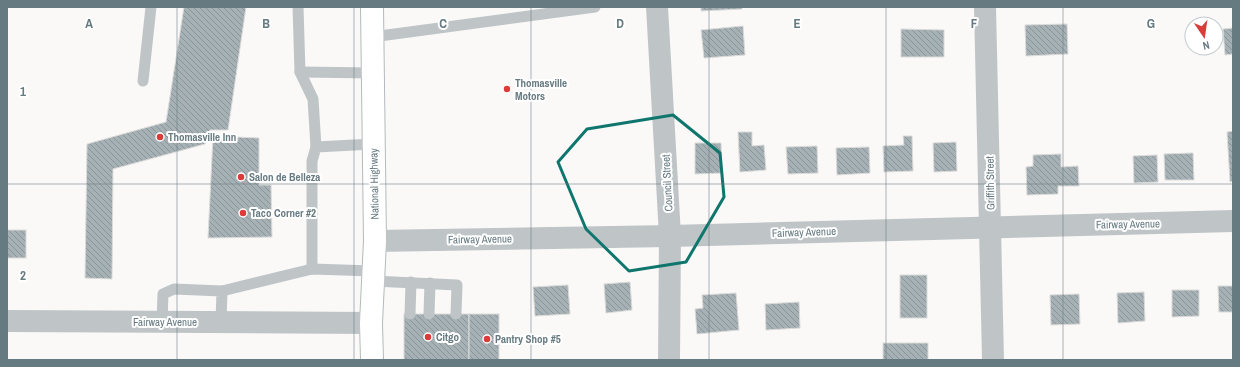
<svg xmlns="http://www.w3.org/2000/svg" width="1240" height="367" font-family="'Archivo Narrow',sans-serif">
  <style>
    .building { fill: url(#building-back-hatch); stroke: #dcdbda }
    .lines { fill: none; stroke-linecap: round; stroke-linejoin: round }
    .secondary-casing { stroke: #b2babc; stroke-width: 24 }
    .lane { stroke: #bfc5c7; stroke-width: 11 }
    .street { stroke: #bfc5c7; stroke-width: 22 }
    .secondary { stroke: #fff; stroke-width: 22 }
    .marked { fill: none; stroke: #0f766e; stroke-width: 3; stroke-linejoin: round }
    .grid { fill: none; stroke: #667a81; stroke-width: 1; stroke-opacity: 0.55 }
    .poi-dot { fill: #d93c39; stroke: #fff; stroke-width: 1.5 }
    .labels { text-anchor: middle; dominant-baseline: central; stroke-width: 4; stroke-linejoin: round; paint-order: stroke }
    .poi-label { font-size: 11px; font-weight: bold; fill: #667a81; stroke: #fff; text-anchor: start }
    .street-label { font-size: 11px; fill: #667a81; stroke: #fff }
    .grid-label { font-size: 13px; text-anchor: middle; font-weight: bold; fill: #667a81; stroke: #fff; stroke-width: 4; stroke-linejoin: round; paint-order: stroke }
  </style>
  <defs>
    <pattern id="building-back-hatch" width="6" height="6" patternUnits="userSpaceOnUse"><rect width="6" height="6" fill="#a6b1b5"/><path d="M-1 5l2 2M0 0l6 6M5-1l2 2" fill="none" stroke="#8b9599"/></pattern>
  </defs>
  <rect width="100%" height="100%" fill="#faf9f8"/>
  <g class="building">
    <polygon points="184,7 246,7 228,130 210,130 205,144 113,169 112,279 85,278 87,144 166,122"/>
    <polygon points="701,7 742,7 742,9 701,11"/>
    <polygon points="1067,24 1068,54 1026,56 1025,25"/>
    <polygon points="743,26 745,55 704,58 701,30"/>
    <polygon points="1233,28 1233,54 1225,55 1223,29"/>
    <polygon points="901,29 944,30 944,57 901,57"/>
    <polygon points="1233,131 1233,181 1230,182 1227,132"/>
    <polygon points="738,132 752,132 752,146 764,145 766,170 740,172"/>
    <polygon points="213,136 259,138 259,185 271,185 272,237 208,238"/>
    <polygon points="903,136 912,136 913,171 884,172 883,146 904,145"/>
    <polygon points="956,142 957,171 934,172 933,143"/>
    <polygon points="695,143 721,143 722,173 695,174"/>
    <polygon points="817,146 818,173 788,174 786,147"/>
    <polygon points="869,147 870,173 837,175 836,148"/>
    <polygon points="1193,153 1194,180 1165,180 1164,154"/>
    <polygon points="1061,154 1061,167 1078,166 1079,186 1058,186 1058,194 1027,195 1026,167 1033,166 1033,155"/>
    <polygon points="1157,155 1158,182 1134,183 1133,156"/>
    <rect x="7" y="230" width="19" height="28"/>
    <rect x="900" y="275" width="27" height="43"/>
    <polygon points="630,282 632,310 606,313 604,284"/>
    <polygon points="568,285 570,314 535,316 533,287"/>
    <polygon points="1218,286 1233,286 1233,312 1219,312"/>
    <polygon points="1172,290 1199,290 1199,316 1172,317"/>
    <polygon points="1144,292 1145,321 1118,323 1117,293"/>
    <polygon points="736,293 739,330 697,334 695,309 703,308 702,295"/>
    <polygon points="1079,294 1080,324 1051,325 1050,295"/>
    <polygon points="799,302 800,328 766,330 765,304"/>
    <rect x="404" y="314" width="65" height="46"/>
    <rect x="469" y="314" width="30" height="46"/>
    <rect x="883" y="343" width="45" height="17"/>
  </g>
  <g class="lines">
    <defs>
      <polyline id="secondary" points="372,360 371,323 375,241 372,7"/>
    </defs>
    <use href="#secondary" class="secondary-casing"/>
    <g class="lane">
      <polyline points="298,7 300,72 313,99 316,147"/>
      <polyline points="372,37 595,7"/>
      <polyline points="300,72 373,73"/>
      <polyline points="143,81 151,7"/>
      <polyline points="312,269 312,161 316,147 373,144"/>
      <polyline points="373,281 457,285 456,314"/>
      <polyline points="222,291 312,269 373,271"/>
      <polyline points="410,314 411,282"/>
      <polyline points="429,314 430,283"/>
      <polyline points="162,322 163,294 174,289 222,291 221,322"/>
    </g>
    <g class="street">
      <polyline points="657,7 670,236 669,360"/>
      <polyline points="985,7 993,360"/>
      <polyline points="375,241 670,236 1233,221"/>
      <polyline points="7,321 371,323"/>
    </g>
    <use href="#secondary" class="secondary"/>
  </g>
  <path class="marked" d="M673,115L720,153L724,197L686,262L629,271L586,229L558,162L587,129Z"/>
  <path class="grid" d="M177,7V360M354,7V360M531,7V360M709,7V360M886,7V360M1063,7V360M7,184H1233"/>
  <g class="poi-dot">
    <circle cx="507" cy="89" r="4"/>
    <circle cx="160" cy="137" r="4"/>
    <circle cx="241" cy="177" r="4"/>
    <circle cx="243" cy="213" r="4"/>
    <circle cx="428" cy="337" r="4"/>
    <circle cx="487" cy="339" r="4"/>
  </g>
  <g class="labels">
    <g class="poi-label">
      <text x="515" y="83">Thomasville<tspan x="515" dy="13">Motors</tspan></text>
      <text x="168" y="137">Thomasville Inn</text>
      <text x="249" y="177">Salon de Belleza</text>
      <text x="251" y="213">Taco Corner #2</text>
      <text x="436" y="337">Citgo</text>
      <text x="495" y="339">Pantry Shop #5</text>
    </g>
    <g class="street-label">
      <text transform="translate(667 183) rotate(-93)">Council Street</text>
      <text transform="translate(990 183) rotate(-91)">Griffith Street</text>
      <text transform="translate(374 184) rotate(-91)">National Highway</text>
      <text transform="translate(1128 224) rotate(-1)">Fairway Avenue</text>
      <text transform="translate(804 232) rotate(-2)">Fairway Avenue</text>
      <text transform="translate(480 239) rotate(-1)">Fairway Avenue</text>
      <text x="165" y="322">Fairway Avenue</text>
    </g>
  </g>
  <g class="grid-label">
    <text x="89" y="28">A</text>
    <text x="266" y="28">B</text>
    <text x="443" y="28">C</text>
    <text x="620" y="28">D</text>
    <text x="797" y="28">E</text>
    <text x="974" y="28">F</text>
    <text x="1151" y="28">G</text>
    <text x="23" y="96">1</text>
    <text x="23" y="280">2</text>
  </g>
  <rect width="1240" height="367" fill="none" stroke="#667a81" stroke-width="16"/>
  <g transform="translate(1204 36) rotate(167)"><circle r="19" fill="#ffffff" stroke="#c2cacd"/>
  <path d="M0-3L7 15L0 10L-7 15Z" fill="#d93c39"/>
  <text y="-6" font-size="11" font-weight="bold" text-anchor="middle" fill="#667a81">N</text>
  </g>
</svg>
